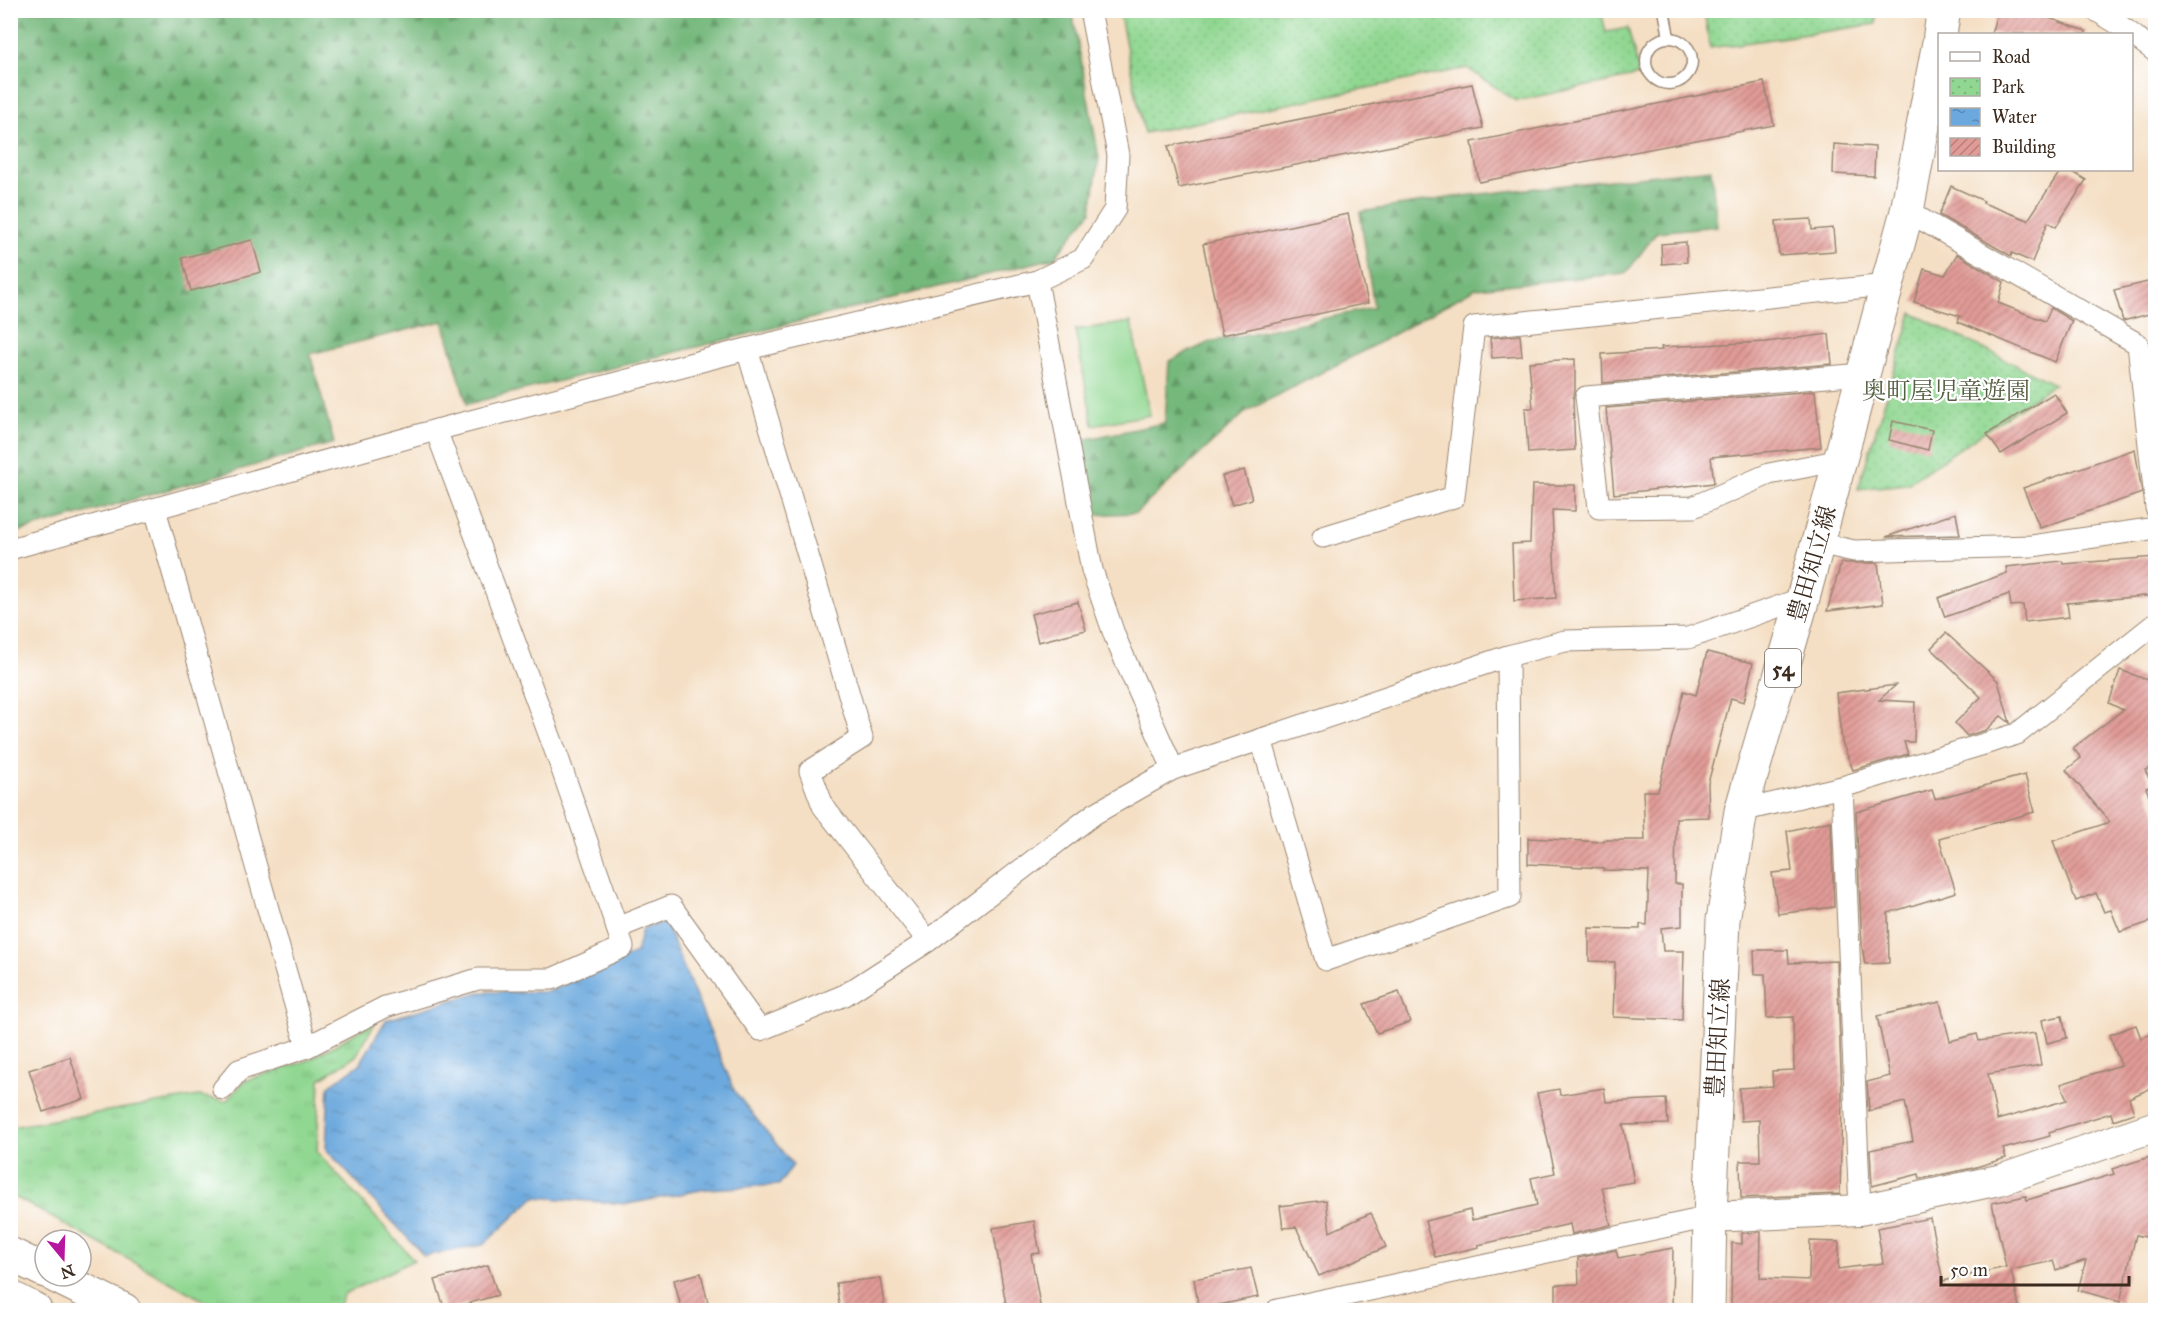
<svg xmlns="http://www.w3.org/2000/svg" width="2166" height="1321" font-family="'IM FELL Great Primer','Noto Serif JP',serif">
  <style>
    .grass { fill: url(#grass-tufts); stroke: #668058; stroke-width: 1.5 }
    .forest { fill: url(#forest-firs); stroke: #58714c; stroke-width: 1.5 }
    .park { fill: url(#park-dots); stroke: #668058; stroke-width: 1.5 }
    .pitch { fill: #90d791; stroke: #668058; stroke-width: 1.5 }
    .water { fill: url(#water-ripples); stroke: #53697e; stroke-width: 1.5 }
    .building { fill: url(#building-hatch) }
    .lines { fill: none; stroke-linecap: round; stroke-linejoin: round }
    .lane-casing { stroke: #988471; stroke-width: 13 }
    .street-casing { stroke: #988471; stroke-width: 23 }
    .secondary-casing { stroke: #988471; stroke-width: 32 }
    .primary-casing { stroke: #988471; stroke-width: 35 }
    .lane { stroke: #fff; stroke-width: 10 }
    .street { stroke: #fff; stroke-width: 21 }
    .secondary { stroke: #fff; stroke-width: 30 }
    .primary { stroke: #fff; stroke-width: 33 }
    .labels { text-anchor: middle; dominant-baseline: central; stroke-width: 4.5; stroke-linejoin: round; paint-order: stroke }
    .shield { fill: #fff; stroke: #766a62; stroke-width: 1.5 }
    .shield-label { font-size: 22px; font-weight: bold; fill: #3b2a1e }
    .park-label { font-size: 24px; fill: #545e40; stroke: #fff }
    .street-label { font-size: 24px; fill: #3b2a1e; stroke: #fff }
  </style>
  <defs>
    <pattern id="grass-tufts" width="24" height="20" patternUnits="userSpaceOnUse" patternTransform="scale(1.5)"><rect width="24" height="20" fill="#90d791"/><path d="M3 7l-1-3M5 7V3M7 7l1-3M15 17l-1-3M17 17v-4M19 17l1-3" fill="none" stroke="#7db97d"/></pattern>
    <pattern id="forest-firs" width="22" height="20" patternUnits="userSpaceOnUse" patternTransform="scale(1.5)"><rect width="22" height="20" fill="#74b87b"/><path d="M5 1l3.5 6h-7zM16 11l3.5 6h-7z" fill="#609664"/></pattern>
    <pattern id="park-dots" width="8" height="8" patternUnits="userSpaceOnUse" patternTransform="scale(1.5)"><rect width="8" height="8" fill="#90d791"/><path d="M2 2h.1M6 6h.1" fill="none" stroke="#7db97d" stroke-width="1.8" stroke-linecap="round"/></pattern>
    <pattern id="water-ripples" width="26" height="14" patternUnits="userSpaceOnUse" patternTransform="scale(1.5)"><rect width="26" height="14" fill="#6ba8dd"/><path d="M2 4q2-2 4 0t4 0M15 11q2-2 4 0t4 0" fill="none" stroke="#5989b3"/></pattern>
    <pattern id="building-hatch" width="6" height="6" patternUnits="userSpaceOnUse" patternTransform="scale(1.5)"><rect width="6" height="6" fill="#e19b97"/><path d="M-1 1l2-2M0 6l6-6M5 7l2-2" fill="none" stroke="#b87f7b"/></pattern>
  </defs>
  <rect width="100%" height="100%" fill="#fff"/>
  <filter id="ink" filterUnits="userSpaceOnUse"><feTurbulence type="fractalNoise" baseFrequency=".0167" numOctaves="2"/><feDisplacementMap in="SourceGraphic" scale="12" xChannelSelector="R" yChannelSelector="G"/><feConvolveMatrix kernelMatrix="1 2 1 2 8 2 1 2 1" color-interpolation-filters="sRGB"/></filter>
  <filter id="wash" filterUnits="userSpaceOnUse"><feTurbulence type="fractalNoise" baseFrequency=".008" numOctaves="4" result="noise"/><feDisplacementMap in="SourceGraphic" scale="24" xChannelSelector="R" yChannelSelector="G"/><feGaussianBlur stdDeviation="1.35" result="paint"/><feColorMatrix in="noise" values="0 0 0 0 0 0 0 0 0 0 0 0 0 0 0 0 0 1.4 0 .05"/><feComposite in="paint" operator="in"/></filter>
  <g filter="url(#wash)">
    <rect width="100%" height="100%" fill="#f4dfc4"/>
    <polygon class="grass" points="376,1021 356,1056 320,1079 317,1152 414,1260 344,1294 337,1310 221,1310 11,1195 11,1127 199,1096 226,1101 245,1081 309,1060"/>
    <g class="forest">
      <polygon points="11,11 1072,11 1099,158 1091,212 1054,258 467,404 443,321 310,354 334,443 11,534"/>
      <polygon points="1711,169 1717,226 1657,232 1626,273 1476,288 1367,349 1247,411 1136,513 1091,515 1077,441 1165,423 1169,361 1210,342 1374,308 1360,212 1454,197"/>
    </g>
    <g class="park">
      <polygon points="1119,11 1601,11 1606,32 1628,28 1640,75 1516,101 1467,68 1144,133"/>
      <polygon points="1704,11 1876,11 1876,24 1710,48"/>
      <polygon points="1912,313 2054,384 1907,484 1858,489"/>
    </g>
    <polygon class="pitch" points="1131,322 1150,415 1093,425 1075,330"/>
    <polygon class="water" points="665,922 735,1092 793,1165 779,1185 706,1189 628,1204 535,1197 483,1245 424,1256 326,1149 329,1086 360,1064 386,1020 479,992 547,992 636,953 642,929"/>
    <g id="blocks">
      <g class="building">
        <polygon points="1998,10 2026,10 2086,31 2086,34 1991,34"/>
        <polygon points="1764,82 1774,125 1479,182 1472,142"/>
        <polygon points="1472,84 1483,128 1179,188 1168,146"/>
        <polygon points="1834,144 1875,147 1874,176 1833,174"/>
        <polygon points="2061,170 2070,170 2086,180 2056,227 2048,222 2032,262 2012,253 2011,256 1939,215 1951,186 1984,201 1983,203 2028,220"/>
        <polygon points="1348,214 1368,303 1222,335 1203,244"/>
        <polygon points="1811,219 1812,230 1833,228 1835,251 1779,255 1776,221"/>
        <polygon points="252,240 261,272 191,291 182,258"/>
        <polygon points="1686,242 1687,262 1662,264 1661,244"/>
        <polygon points="1957,254 2004,282 1998,303 2045,321 2051,308 2072,321 2055,362 1958,322 1960,316 1914,302 1924,269 1945,275"/>
        <polygon points="2156,280 2156,312 2123,321 2114,290"/>
        <polygon points="1829,334 1832,364 1603,383 1602,354 1662,350 1661,347 1766,342"/>
        <polygon points="1520,335 1522,356 1492,358 1490,338"/>
        <polygon points="1575,359 1575,391 1573,398 1575,450 1528,453 1525,408 1533,408 1529,362"/>
        <polygon points="1815,391 1821,447 1711,457 1714,483 1614,494 1606,408"/>
        <polygon points="2054,393 2067,413 2001,454 1987,434"/>
        <polygon points="1893,421 1932,430 1928,450 1889,440"/>
        <polygon points="2135,449 2142,493 2040,528 2023,488"/>
        <polygon points="1244,470 1252,499 1232,505 1222,476"/>
        <polygon points="1532,485 1575,485 1575,511 1552,510 1556,598 1514,601 1512,544 1530,543"/>
        <polygon points="1956,513 1960,535 1886,537"/>
        <polygon points="2156,557 2156,595 2067,603 2069,617 2025,622 2023,605 2011,606 2009,594 1945,617 1938,598 2007,573 2006,567 2062,561 2063,564"/>
        <polygon points="1841,563 1878,563 1883,604 1827,611"/>
        <polygon points="1078,602 1086,630 1038,642 1031,614"/>
        <polygon points="1946,633 1998,681 2010,723 2001,716 1986,730 1967,736 1955,723 1981,697 1931,648"/>
        <polygon points="1707,652 1753,663 1744,702 1731,698 1708,783 1709,817 1676,818 1675,884 1682,884 1682,926 1661,928 1663,951 1684,951 1682,1020 1613,1017 1615,962 1589,961 1589,928 1640,929 1640,924 1647,925 1649,871 1603,870 1603,868 1528,864 1528,838 1603,842 1603,840 1645,840 1643,791 1658,791 1684,691 1696,695"/>
        <polygon points="2120,670 2156,683 2156,766 2145,770 2152,785 2146,788 2156,812 2156,920 2120,932 2111,910 2104,912 2096,893 2076,901 2053,841 2110,822 2066,770 2081,758 2073,748 2123,710 2109,703"/>
        <polygon points="1896,685 1879,700 1915,702 1914,742 1904,742 1908,754 1853,770 1842,742 1836,693"/>
        <polygon points="2025,775 2035,812 1939,838 1956,892 1888,913 1889,963 1865,964 1862,947 1856,812 1932,790 1935,799"/>
        <polygon points="1831,821 1834,907 1778,914 1772,873 1792,871 1787,831"/>
        <polygon points="1754,950 1788,950 1789,963 1837,961 1842,1098 1840,1194 1741,1198 1740,1161 1760,1161 1759,1120 1741,1121 1739,1088 1773,1086 1772,1071 1794,1070 1793,1017 1767,1018 1765,974 1755,974"/>
        <polygon points="1399,992 1410,1022 1377,1033 1364,1004"/>
        <polygon points="1940,1002 1950,1041 1977,1034 1979,1041 2035,1033 2041,1065 1988,1074 1997,1120 2067,1100 2061,1084 2121,1065 2109,1035 2136,1025 2141,1038 2156,1032 2156,1086 2129,1098 2134,1113 2113,1120 2111,1113 2049,1132 2050,1136 2003,1149 2006,1158 1973,1168 1920,1179 1919,1174 1872,1186 1870,1150 1913,1141 1905,1102 1869,1111 1867,1082 1890,1076 1877,1016"/>
        <polygon points="2062,1016 2067,1038 2047,1043 2042,1020"/>
        <polygon points="70,1057 84,1099 43,1112 29,1070"/>
        <polygon points="1604,1088 1606,1102 1666,1099 1668,1124 1623,1125 1634,1182 1602,1187 1611,1225 1572,1234 1570,1224 1478,1245 1479,1247 1435,1257 1425,1221 1470,1210 1472,1220 1537,1205 1531,1178 1555,1173 1537,1093 1559,1089 1560,1095"/>
        <polygon points="2156,1155 2156,1239 2136,1235 2120,1302 2078,1290 2086,1260 2056,1270 2053,1261 2011,1270 2019,1306 1999,1311 1948,1311 1947,1305 1921,1311 1893,1311 1892,1307 1868,1311 1731,1311 1732,1243 1742,1244 1742,1233 1761,1232 1760,1278 1809,1280 1810,1241 1839,1242 1838,1269 1883,1263 1877,1228 1930,1218 1943,1281 2006,1267 1992,1203 2026,1196 2027,1200 2114,1174 2112,1169"/>
        <polygon points="1326,1200 1330,1232 1371,1213 1386,1247 1319,1276 1296,1227 1283,1228 1280,1206"/>
        <polygon points="1034,1221 1040,1253 1031,1254 1041,1311 1007,1311 993,1228"/>
        <polygon points="1673,1248 1672,1311 1556,1311 1556,1285 1579,1284 1578,1258 1616,1250 1618,1258"/>
        <polygon points="488,1265 498,1295 445,1310 435,1280"/>
        <polygon points="1251,1268 1258,1297 1199,1309 1194,1279"/>
        <polygon points="701,1273 710,1311 682,1311 674,1280"/>
        <polygon points="880,1278 885,1311 840,1311 836,1283"/>
      </g>
    </g>
  </g>
  <g filter="url(#ink)">
    <use href="#blocks" fill-opacity="0" stroke="#988471" stroke-width="1.5"/>
    <g class="lines">
      <defs>
        <g id="lane">
          <polyline points="1664,10 1669,37"/>
          <circle cx="1669" cy="61" r="23"/>
        </g>
        <g id="street">
          <polyline points="2095,10 2115,22 2156,52"/>
          <polyline points="1907,211 2138,344 2156,508"/>
          <polyline points="1037,281 1092,570 1115,637 1173,769"/>
          <polyline points="747,349 862,738 810,771 823,806 928,941"/>
          <polyline points="436,430 558,758 617,928"/>
          <polyline points="1841,460 1769,474 1693,507 1599,508 1586,397 1863,374"/>
          <polyline points="155,509 307,1047"/>
          <polyline points="1323,537 1454,497 1474,327 1887,285"/>
          <polyline points="1818,543 1854,551 2032,546 2156,528"/>
          <polyline points="10,549 436,430 747,349 1037,281 1083,259 1115,209 1118,155 1090,10"/>
          <polyline points="1261,739 1326,960 1510,897 1508,656"/>
          <polyline points="1842,787 1860,1210"/>
          <polyline points="1741,811 1842,787 2017,734 2156,623"/>
          <polyline points="223,1089 239,1070 307,1047 385,1007 478,979 552,979 623,947 617,928 671,906 760,1030 845,995 928,941 1094,814 1173,769 1508,656 1565,641 1688,638 1803,598"/>
          <polyline points="1277,1310 1710,1217"/>
        </g>
        <polyline id="secondary" points="1710,1217 1860,1210 2003,1179 2156,1126"/>
        <g id="primary">
          <polyline points="1940,34 1944,10"/>
          <polyline points="10,1254 45,1271"/>
          <polyline points="55,1276 124,1310"/>
          <polyline points="10,1297 35,1310"/>
          <polyline points="1708,1310 1710,1217 1723,920 1741,811 1803,598 1907,211 1940,37"/>
        </g>
      </defs>
      <use href="#lane" class="lane-casing"/>
      <use href="#street" class="street-casing"/>
      <use href="#secondary" class="secondary-casing"/>
      <use href="#primary" class="primary-casing"/>
      <use href="#lane" class="lane"/>
      <use href="#street" class="street"/>
      <use href="#secondary" class="secondary"/>
      <use href="#primary" class="primary"/>
    </g>
  </g>
  <g class="labels">
    <rect class="shield" x="1765" y="649" width="36" height="38" rx="4.5"/>
    <g class="shield-label">
      <text x="1783" y="668">54</text>
    </g>
    <g class="park-label">
      <text x="1946" y="391">奥町屋児童遊園</text>
    </g>
    <g class="street-label">
      <text transform="translate(1812 564) rotate(-74)">豊田知立線</text>
      <text transform="translate(1718 1038) rotate(-87)">豊田知立線</text>
    </g>
  </g>
  <rect width="2166" height="1321" fill="none" stroke="#fff" stroke-width="36"/>
  <rect x="1938" y="33" width="195" height="138" fill="#ffffff" stroke="#b1aaa5" stroke-width="1.5"/>
  <rect x="1950" y="52" width="30" height="9" fill="#ffffff" stroke="#b1aaa5" stroke-width="1.5"/>
  <text x="1992" y="63" font-size="18" fill="#3b2a1e">Road</text>
  <rect x="1950" y="78" width="30" height="18" fill="url(#park-dots)" stroke="#b1aaa5" stroke-width="1.5"/>
  <text x="1992" y="93" font-size="18" fill="#3b2a1e">Park</text>
  <rect x="1950" y="108" width="30" height="18" fill="url(#water-ripples)" stroke="#b1aaa5" stroke-width="1.5"/>
  <text x="1992" y="123" font-size="18" fill="#3b2a1e">Water</text>
  <rect x="1950" y="138" width="30" height="18" fill="url(#building-hatch)" stroke="#b1aaa5" stroke-width="1.5"/>
  <text x="1992" y="153" font-size="18" fill="#3b2a1e">Building</text>
  <g transform="translate(63 1258) rotate(161)"><circle r="28" fill="#ffffff" stroke="#b1aaa5" stroke-width="1.5"/>
  <path d="M0-4.5L10 22L0 15L-10 22Z" fill="#b5179e"/>
  <text y="-9" font-size="16" font-weight="bold" text-anchor="middle" fill="#3b2a1e">N</text>
  </g>
  <path d="M1941 1276v9h188v-9" fill="none" stroke="#3b2a1e" stroke-width="3"/>
  <text x="1950" y="1276" font-size="18" fill="#3b2a1e" stroke="#ffffff" stroke-width="4.5" paint-order="stroke">50 m</text>
</svg>
